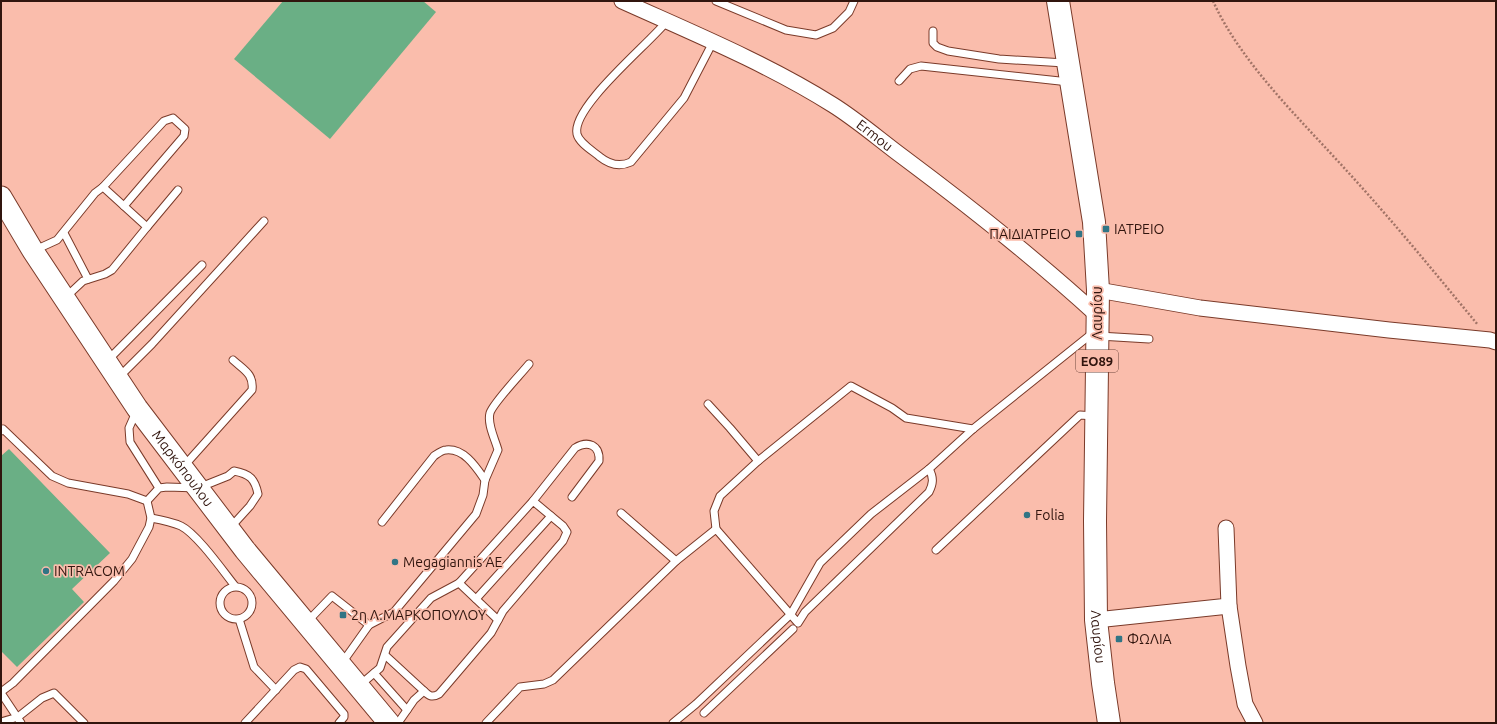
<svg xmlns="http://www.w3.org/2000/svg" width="1497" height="724" font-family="Ubuntu,sans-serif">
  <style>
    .building { fill: #6aaf85 }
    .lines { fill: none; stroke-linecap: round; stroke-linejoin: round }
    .lane-casing { stroke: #7a3a29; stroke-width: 9 }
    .street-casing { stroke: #7a3a29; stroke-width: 17 }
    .secondary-casing { stroke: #7a3a29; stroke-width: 23 }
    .primary-casing { stroke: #7a3a29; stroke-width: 24 }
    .path { stroke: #a17366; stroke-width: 2.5; stroke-dasharray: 2 2; stroke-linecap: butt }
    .lane { stroke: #fff; stroke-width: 7 }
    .street { stroke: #fff; stroke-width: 15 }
    .secondary { stroke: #fff; stroke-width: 21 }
    .primary { stroke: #fff; stroke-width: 22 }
    .poi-dot { fill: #317585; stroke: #fabdac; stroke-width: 1.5 }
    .labels { text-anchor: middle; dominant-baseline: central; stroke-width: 3.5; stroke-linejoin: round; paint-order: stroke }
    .shield { fill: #fabdac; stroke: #6d473d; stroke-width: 1 }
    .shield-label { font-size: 13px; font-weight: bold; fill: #31150e }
    .street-label { font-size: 14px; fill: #31150e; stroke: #fabdac }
    .poi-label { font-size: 14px; fill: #31150e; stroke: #fabdac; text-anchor: start }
  </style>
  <rect width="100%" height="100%" fill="#fabdac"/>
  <g class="building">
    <polygon points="283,1 423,1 436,12 330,139 234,59"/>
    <polygon points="9,449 110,553 72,589 84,602 17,667 1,651 1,456"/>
  </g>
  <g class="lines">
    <defs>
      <g id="lane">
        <polyline points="716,1 786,30 816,35 833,28 849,12 854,1"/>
        <path d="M667,21C650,43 571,107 577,134C579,143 593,151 600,157C610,165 620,167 631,162L684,98L713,42"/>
        <polyline points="933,31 933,43 937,47 948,51 999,59 1065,63"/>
        <polyline points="899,81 910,69 921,66 1069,82"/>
        <polyline points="103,187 164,121 173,118 185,129 184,136 124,206"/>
        <polyline points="147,227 178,190"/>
        <polyline points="64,233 88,279"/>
        <polyline points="35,250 57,240 95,193 103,187 147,227 112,270 105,274 83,281 66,297"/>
        <polyline points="1099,336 1149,339"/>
        <polyline points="108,360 202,265"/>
        <polyline points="119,377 152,344 264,221"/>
        <polyline points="708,404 730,428 758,461"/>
        <polyline points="136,412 129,428 130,442 159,488"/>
        <polyline points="1,431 3,429 52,476 68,483 128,494 147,501"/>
        <path d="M184,466L252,390C254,374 244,370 233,360"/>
        <path d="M147,501L159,488L167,487L198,488L228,476L234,471C250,474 255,479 258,494L250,506L230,528"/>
        <path d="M533,501L575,448C588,440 600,445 599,461L572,497"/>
        <polyline points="621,513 676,561"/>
        <path d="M151,518C162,520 172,522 181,526C197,534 223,571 235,586"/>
        <path d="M382,522L434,456C437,454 442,450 446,450C464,448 476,467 485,480"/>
        <polyline points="716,529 714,511 720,496 758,461 851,386 892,408 906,418 973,429"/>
        <polyline points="936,550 1080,415 1094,416"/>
        <polyline points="459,583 498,620"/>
        <circle cx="236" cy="603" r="16"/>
        <polyline points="476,599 551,516"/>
        <polyline points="239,619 254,667 276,690"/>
        <polyline points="307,622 332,596 369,625"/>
        <polyline points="385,655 424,691"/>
        <path d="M342,663L369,625L394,612L476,514L483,495L485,480L498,450C495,439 487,424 490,413C493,403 521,374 529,364"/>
        <polyline points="374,673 407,710"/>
        <path d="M360,685L380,668L387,647L431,598L459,583L533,501L563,526L567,532L563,541L503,611L491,633L439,694C432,698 429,696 424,691L414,700L398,723"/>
        <polyline points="1,692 13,683 114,581 132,559 149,527 151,518 147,501"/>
        <polyline points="1,693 21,723"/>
        <polyline points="704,713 793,629"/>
        <polyline points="1,722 18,717 42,698 54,693 84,723"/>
        <polyline points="245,723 294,670 300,667 306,669 344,714 344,717 339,723"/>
        <path d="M486,723L520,687L544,684L553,680L676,561L716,529L798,623L805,612L929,492C933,484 934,478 929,469"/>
        <polyline points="673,723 696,704 791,614 820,563 871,514 929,469 973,429 1094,332"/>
      </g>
      <g id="street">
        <path id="s1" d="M622,1C693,33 766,63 833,105C857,120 880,140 903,157C970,207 1035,258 1097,315"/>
        <polyline points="1098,290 1200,308 1389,330 1490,340 1496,342"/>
        <polyline points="1229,606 1238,666 1245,704 1255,723"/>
        <polyline points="1096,620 1229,606 1226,528"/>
      </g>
      <g id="secondary">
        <path id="s2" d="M1,197L33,251L137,408L245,550L389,723"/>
      </g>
      <g id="primary">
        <path id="s3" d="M1058,1L1094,222L1098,290L1095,521L1096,620L1103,683L1109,723"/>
      </g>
    </defs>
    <use href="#lane" class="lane-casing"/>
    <use href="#street" class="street-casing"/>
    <use href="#secondary" class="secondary-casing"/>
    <use href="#primary" class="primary-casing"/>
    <path class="path" d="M1213,1C1241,63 1301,120 1346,170C1392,220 1435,273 1478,325"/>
    <use href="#lane" class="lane"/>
    <use href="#street" class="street"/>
    <use href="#secondary" class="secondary"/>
    <use href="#primary" class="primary"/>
  </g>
  <g class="poi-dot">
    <rect x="1102" y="225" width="8" height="8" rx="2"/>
    <rect x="1075" y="230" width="8" height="8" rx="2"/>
    <circle cx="1027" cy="515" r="4"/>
    <circle cx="395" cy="562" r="4"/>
    <circle cx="46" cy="571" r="4"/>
    <rect x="339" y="611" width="8" height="8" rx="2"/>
    <rect x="1115" y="635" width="8" height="8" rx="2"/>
  </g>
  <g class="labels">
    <rect class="shield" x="1076" y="350" width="42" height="22" rx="3"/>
    <g class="shield-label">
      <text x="1097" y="361">ΕΟ89</text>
    </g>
    <g class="street-label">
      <text stroke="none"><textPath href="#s1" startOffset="287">Ermou</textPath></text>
      <text transform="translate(1097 313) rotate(-90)">Λαυρίου</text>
      <text stroke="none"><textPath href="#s2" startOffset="327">Μαρκόπουλου</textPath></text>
      <text stroke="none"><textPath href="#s3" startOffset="639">Λαυρίου</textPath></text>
    </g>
    <g class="poi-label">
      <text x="1114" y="229">ΙΑΤΡΕΙΟ</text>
      <text x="1071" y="234" text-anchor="end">ΠΑΙΔΙΑΤΡΕΙΟ</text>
      <text x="1035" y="515">Folia</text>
      <text x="403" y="562">Megagiannis AE</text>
      <text x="54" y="571">INTRACOM</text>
      <text x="351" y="615">2η Λ.ΜΑΡΚΟΠΟΥΛΟΥ</text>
      <text x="1127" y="639">ΦΩΛΙΑ</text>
    </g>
  </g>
  <rect width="1497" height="724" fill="none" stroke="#31150e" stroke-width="4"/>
</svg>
